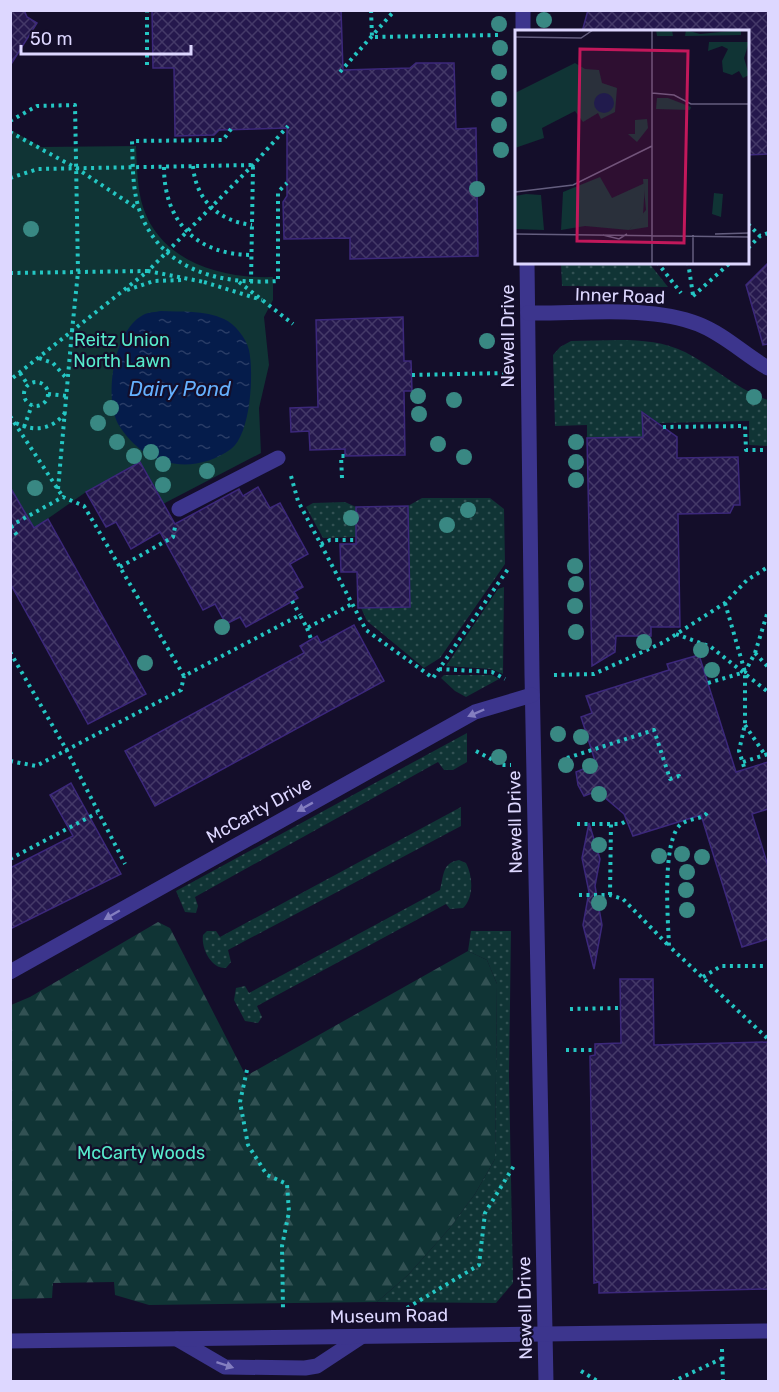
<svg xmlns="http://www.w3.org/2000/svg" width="779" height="1392" font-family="Rubik,sans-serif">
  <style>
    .grass { fill: url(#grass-dots) }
    .forest { fill: url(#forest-firs) }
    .park { fill: #103435 }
    .water { fill: url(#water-ripples) }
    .building { fill: url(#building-cross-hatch); stroke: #3c287b; stroke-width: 1.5 }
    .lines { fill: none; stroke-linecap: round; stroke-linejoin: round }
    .path { stroke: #24c6c3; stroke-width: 4; stroke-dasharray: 3 4.5; stroke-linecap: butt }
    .minor { stroke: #3c358d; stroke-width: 15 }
    .tree { fill: #398883 }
    .oneway { fill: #847ec0 }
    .labels { text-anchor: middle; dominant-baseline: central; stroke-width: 4.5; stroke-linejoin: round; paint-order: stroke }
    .street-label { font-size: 18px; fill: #ddd7ff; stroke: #140e2a }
    .park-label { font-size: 18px; fill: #57ebcc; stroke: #140e2a }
    .water-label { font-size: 20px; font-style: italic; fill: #65b1ff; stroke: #140e2a }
    .inset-road { fill: none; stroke: #645e7f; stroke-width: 1.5 }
    .view { fill: #c2185b; fill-opacity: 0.15; stroke: #c2185b; stroke-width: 3 }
    .inset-edge { fill: none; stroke: #ddd7ff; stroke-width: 3 }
  </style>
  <defs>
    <pattern id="grass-dots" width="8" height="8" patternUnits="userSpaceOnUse" patternTransform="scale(1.5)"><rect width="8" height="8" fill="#103435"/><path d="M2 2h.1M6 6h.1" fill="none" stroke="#325153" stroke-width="1.8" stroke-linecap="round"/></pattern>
    <pattern id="forest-firs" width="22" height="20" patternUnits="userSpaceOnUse" patternTransform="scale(1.5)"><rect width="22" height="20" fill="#103435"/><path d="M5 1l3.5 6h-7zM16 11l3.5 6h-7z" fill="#325153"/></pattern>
    <pattern id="water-ripples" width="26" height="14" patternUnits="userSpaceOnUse" patternTransform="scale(1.5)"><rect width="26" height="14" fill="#051c4b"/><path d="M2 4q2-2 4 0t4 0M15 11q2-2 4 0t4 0" fill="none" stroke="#293c66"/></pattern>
    <pattern id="building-cross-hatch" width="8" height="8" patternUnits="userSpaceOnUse" patternTransform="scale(1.5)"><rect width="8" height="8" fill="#25184d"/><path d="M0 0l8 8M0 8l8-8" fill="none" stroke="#443968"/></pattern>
  </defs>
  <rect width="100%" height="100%" fill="#140e2a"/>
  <g class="grass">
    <polygon points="561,263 649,263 668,287 562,286"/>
    <path d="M571,341C608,341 651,335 685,352C713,366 738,390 768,400V446L749,445V421L658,423L643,412V437L587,438V425L555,426L553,355L560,347Z"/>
    <polygon points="422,498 490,498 504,509 505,564 440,658 424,668 367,621 361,608 410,607 408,506"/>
    <polygon points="345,502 356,507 356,537 323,538 306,507 313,503"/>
    <polygon points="504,587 503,674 491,669 446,666 498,589"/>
    <polygon points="444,675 492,675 499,679 466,697 455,691 441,678"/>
    <polygon points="467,733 467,762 453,770 444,770 438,762 195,897 198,906 196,913 185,912 176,891"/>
    <path d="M461,807V826L228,950L231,962L226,968C211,969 201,948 203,935L207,931H216L220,937Z"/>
    <path d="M459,860L466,863C473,876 474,898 463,908L450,909L446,904L257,1006L262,1017L258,1023L245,1021L234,1000L236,988L245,986L249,993L440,890C444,875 442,863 459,860Z"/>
    <polygon points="471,931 511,931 509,1076 513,1283 496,1303 377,1302 408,1275 449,1229 475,1194 495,1159 497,984 487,960 468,951"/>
  </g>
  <polygon class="forest" points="158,922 170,928 246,1076 468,951 487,960 497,984 495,1159 475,1194 449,1229 408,1275 377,1302 149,1305 115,1295 114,1282 53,1283 52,1298 11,1299 11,1005 30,997"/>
  <path class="park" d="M11,130L41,147L136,146C137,166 137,188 143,207C161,262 222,279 273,277V300L264,317L269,365L259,408L261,453L163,504L140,462L86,492L33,529L14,494L11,495Z"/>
  <path class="water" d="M161,311C181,312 204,310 224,319C235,324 246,338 249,350C254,373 251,434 231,449C193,476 146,467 120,427C103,400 113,331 143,315C148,312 156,312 161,311Z"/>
  <g class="building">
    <polygon points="10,10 24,10 27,17 37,23 10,66"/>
    <polygon points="152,10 341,10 343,70 410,68 416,63 454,63 456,129 476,128 478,256 350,259 350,238 284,239 283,202 287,196 287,128 219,130 214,135 175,136 174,68 153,68"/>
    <polygon points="588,10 768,10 768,154 747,155 747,32 582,32"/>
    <polygon points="768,263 768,344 763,345 746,285"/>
    <polygon points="403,317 404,361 411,361 412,391 404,391 405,455 345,456 345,449 310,450 309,431 291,432 290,408 318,407 316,320"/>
    <polygon points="642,412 677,437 677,458 738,457 740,505 734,505 730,513 678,514 680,627 651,627 651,636 616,636 615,652 592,666 587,438 643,437"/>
    <polygon points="140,462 175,524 239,489 243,496 258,487 270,508 280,503 308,554 290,564 303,587 294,592 298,598 246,627 240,617 226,624 215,604 203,610 160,532 131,549 116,522 106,527 86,492"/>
    <polygon points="10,487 34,528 48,519 146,694 88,724 10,583"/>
    <polygon points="408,506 410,607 358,608 357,572 341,572 340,544 356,544 356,507"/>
    <polygon points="354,625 384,681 155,806 125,751 304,653 300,646 317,636 321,643"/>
    <polygon points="699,655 736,772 768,762 768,809 752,814 768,866 768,939 742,947 701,815 633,836 624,814 597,791 584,796 578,785 576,772 596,764 581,717 592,713 586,696 669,670 667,664"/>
    <polygon points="71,783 121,874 10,929 10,868 73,836 50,795"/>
    <polygon points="589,823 600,859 595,886 602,925 594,969 583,925 589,892 582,858"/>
    <polygon points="620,979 653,979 654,1045 768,1042 768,1289 599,1293 599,1282 594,1283 590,1056 595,1055 595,1044 621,1043"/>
  </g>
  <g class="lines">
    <g class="path">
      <polyline points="371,10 372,37 502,35"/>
      <polyline points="147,65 147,10"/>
      <polyline points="340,72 395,10"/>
      <polyline points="10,121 37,106 75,105 78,272 72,331 10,380"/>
      <path d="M231,129L223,140L132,141C133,164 132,187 139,209C160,271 221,285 278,281V192L287,183"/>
      <polyline points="10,132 76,168 138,209"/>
      <path d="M193,166C196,201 219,221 252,225"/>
      <path d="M164,167C164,222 197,255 252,255"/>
      <polyline points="10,178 38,169 253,165"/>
      <polyline points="748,224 760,236"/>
      <polyline points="748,248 760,236 768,233"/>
      <polyline points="657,262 681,293"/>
      <polyline points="688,262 693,295"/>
      <polyline points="10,273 148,271 253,165 288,126"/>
      <polyline points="204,282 262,300"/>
      <polyline points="239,282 293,324"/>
      <polyline points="251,282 253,166"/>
      <polyline points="127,290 154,281 184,280"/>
      <polyline points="693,296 731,262"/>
      <polyline points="39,358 53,363 68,380"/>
      <polyline points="20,373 28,385"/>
      <polyline points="412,375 505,373"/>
      <circle cx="36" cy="394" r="12"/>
      <polyline points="48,394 67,396"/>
      <polyline points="10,416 63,497"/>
      <path d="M16,423C34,432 52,430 65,413"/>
      <polyline points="24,427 32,405"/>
      <polyline points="663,427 745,426 746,450 768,450"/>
      <polyline points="291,476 298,501 366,630 433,678 508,569"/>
      <polyline points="342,478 341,456 345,456"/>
      <polyline points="58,489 72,331 148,271 204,282"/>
      <polyline points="10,526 63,497 84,506 184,676 300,615 307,628 352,604"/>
      <polyline points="11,526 18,537"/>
      <polyline points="321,544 330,540 356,540"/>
      <polyline points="120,567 173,537 175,527"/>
      <polyline points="292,601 300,615"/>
      <polyline points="725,603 745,672 745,724 739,751 745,770"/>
      <polyline points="307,628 311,639"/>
      <polyline points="676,634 711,647 768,692"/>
      <polyline points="10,652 66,749 125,864"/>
      <polyline points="755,653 768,667"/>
      <polyline points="439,669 492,672 505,679"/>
      <polyline points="554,675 594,674 664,642 725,603 747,580 768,567"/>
      <polyline points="708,683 745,672 755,653 768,611"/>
      <polyline points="745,725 765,755"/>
      <polyline points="476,751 502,765 511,765"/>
      <polyline points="567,758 654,730 670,779 679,776 680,780"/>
      <polyline points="10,761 36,766 181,690 184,676"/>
      <polyline points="743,762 768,754"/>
      <path d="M707,813C702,820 686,818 679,826C662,846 668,919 669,946L767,1038L768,1042"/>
      <polyline points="577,824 621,824 626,821"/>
      <polyline points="10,859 97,813"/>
      <polyline points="579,895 610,895 623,899 669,946"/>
      <polyline points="610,895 611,823"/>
      <polyline points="703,977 721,966 768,966"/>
      <polyline points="570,1009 620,1008"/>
      <polyline points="566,1050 595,1050"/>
      <polyline points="247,1070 240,1102 248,1145 267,1175 287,1184 289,1212 282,1246 283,1309"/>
      <polyline points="407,1308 479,1265 485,1213 515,1164"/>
      <polyline points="722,1349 723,1382"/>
      <polyline points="581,1371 599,1382"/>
      <polyline points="672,1382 723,1358"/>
    </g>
    <g class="minor">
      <polyline points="523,10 523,32"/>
      <polyline points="527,262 532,675 546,1382"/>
      <path d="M528,313C580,314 649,305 698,324C724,334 745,355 768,368"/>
      <polyline points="179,509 278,458"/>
      <polyline points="10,972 475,712 532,695"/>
      <polyline points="177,1339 225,1367 305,1368 317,1366 361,1337"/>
      <polyline points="10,1341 768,1331"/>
    </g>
  </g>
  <g class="tree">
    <circle cx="544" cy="20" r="8"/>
    <circle cx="499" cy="24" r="8"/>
    <circle cx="500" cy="48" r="8"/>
    <circle cx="499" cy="72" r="8"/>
    <circle cx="499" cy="99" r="8"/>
    <circle cx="499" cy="125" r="8"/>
    <circle cx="501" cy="150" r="8"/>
    <circle cx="477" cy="189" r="8"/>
    <circle cx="31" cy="229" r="8"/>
    <circle cx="487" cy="341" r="8"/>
    <circle cx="418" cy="396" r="8"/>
    <circle cx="754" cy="397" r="8"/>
    <circle cx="454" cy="400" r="8"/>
    <circle cx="111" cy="408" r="8"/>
    <circle cx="419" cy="414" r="8"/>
    <circle cx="98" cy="423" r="8"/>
    <circle cx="117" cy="442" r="8"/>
    <circle cx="576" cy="442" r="8"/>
    <circle cx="438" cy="444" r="8"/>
    <circle cx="151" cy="452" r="8"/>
    <circle cx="134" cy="456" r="8"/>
    <circle cx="464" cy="457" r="8"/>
    <circle cx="576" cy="462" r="8"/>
    <circle cx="163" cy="464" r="8"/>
    <circle cx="207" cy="471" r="8"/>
    <circle cx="576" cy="480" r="8"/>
    <circle cx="163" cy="485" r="8"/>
    <circle cx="35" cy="488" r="8"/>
    <circle cx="468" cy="510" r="8"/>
    <circle cx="351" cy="518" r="8"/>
    <circle cx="447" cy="525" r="8"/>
    <circle cx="575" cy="566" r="8"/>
    <circle cx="576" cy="584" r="8"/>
    <circle cx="575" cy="606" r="8"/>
    <circle cx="222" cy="627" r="8"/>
    <circle cx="576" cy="632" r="8"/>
    <circle cx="644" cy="642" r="8"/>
    <circle cx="701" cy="650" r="8"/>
    <circle cx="145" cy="663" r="8"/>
    <circle cx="712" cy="670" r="8"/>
    <circle cx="558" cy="734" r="8"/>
    <circle cx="581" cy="737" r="8"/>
    <circle cx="499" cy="757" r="8"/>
    <circle cx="566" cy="765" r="8"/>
    <circle cx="590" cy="766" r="8"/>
    <circle cx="599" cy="794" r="8"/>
    <circle cx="599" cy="845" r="8"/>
    <circle cx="682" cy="854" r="8"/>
    <circle cx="659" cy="856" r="8"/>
    <circle cx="702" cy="857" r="8"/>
    <circle cx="687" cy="872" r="8"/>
    <circle cx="686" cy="890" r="8"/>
    <circle cx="599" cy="903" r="8"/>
    <circle cx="687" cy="910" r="8"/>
  </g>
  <defs><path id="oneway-solid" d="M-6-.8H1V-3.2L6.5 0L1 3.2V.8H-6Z" transform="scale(1.5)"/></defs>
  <g class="oneway">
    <use href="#oneway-solid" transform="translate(476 713) rotate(157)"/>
    <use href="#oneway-solid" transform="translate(305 807) rotate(151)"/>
    <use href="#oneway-solid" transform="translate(112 915) rotate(150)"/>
    <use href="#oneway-solid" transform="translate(225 1365) rotate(18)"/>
  </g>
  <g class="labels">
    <g class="street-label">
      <text transform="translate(620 296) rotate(2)">Inner Road</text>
      <text transform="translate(508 336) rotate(-90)">Newell Drive</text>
      <text transform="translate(259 810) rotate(-29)">McCarty Drive</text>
      <text transform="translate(515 822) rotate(-91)">Newell Drive</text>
      <text transform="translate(525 1308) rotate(-91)">Newell Drive</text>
      <text transform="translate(389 1316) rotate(-1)">Museum Road</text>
    </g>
    <g class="park-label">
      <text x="122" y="340">Reitz Union<tspan x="122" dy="21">North Lawn</tspan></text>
      <text x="141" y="1153">McCarty Woods</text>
    </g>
    <g class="water-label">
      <text x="180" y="389">Dairy Pond</text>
    </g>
  </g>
  <g transform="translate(515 30)">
    <rect width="234" height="234" fill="#140e2a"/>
    <path d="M194,12H234L229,28L234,45L228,48L224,41L217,45L208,42L207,31L213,19L207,16L193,21ZM153,68L176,77L175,80L141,79L142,68ZM132,89L133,98L122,112L113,104H120V90ZM128,149H133V197L114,200L131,180Z" fill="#103435"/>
    <path d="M85,147L97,168L130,153L128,185L114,200L70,196L46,200L48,162ZM11,164L26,165L29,200L0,199V166Z" fill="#103435"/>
    <path d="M141,0H157L158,6H170L171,0L185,4L226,0V5L172,6H142ZM60,33L70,39L84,40L87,53L102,58L100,82L86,89L83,83L68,92L60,81L27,98L29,108L0,118V63ZM199,163L208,164L206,187L197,184Z" fill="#103435"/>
    <path d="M79 73a10 10 0 1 1 20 0a10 10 0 1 1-20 0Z" fill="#051c4b"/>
    <path class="inset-road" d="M0,7L66,8L78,0M137,63L159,65L176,74H234M0,162L58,155L137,116M0,204L234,207M200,204L234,203M88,205L104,209L112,204M137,234V0M178,234V205"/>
    <path class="view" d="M65,19L173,21L169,213L62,211Z"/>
    <rect width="234" height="234" class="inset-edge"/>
  </g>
  <rect width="779" height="1392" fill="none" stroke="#ddd7ff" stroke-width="24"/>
  <path d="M21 45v9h170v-9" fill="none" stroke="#ddd7ff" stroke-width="3"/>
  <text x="30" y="45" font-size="18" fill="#ddd7ff" stroke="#140e2a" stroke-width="4.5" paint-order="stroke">50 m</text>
</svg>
